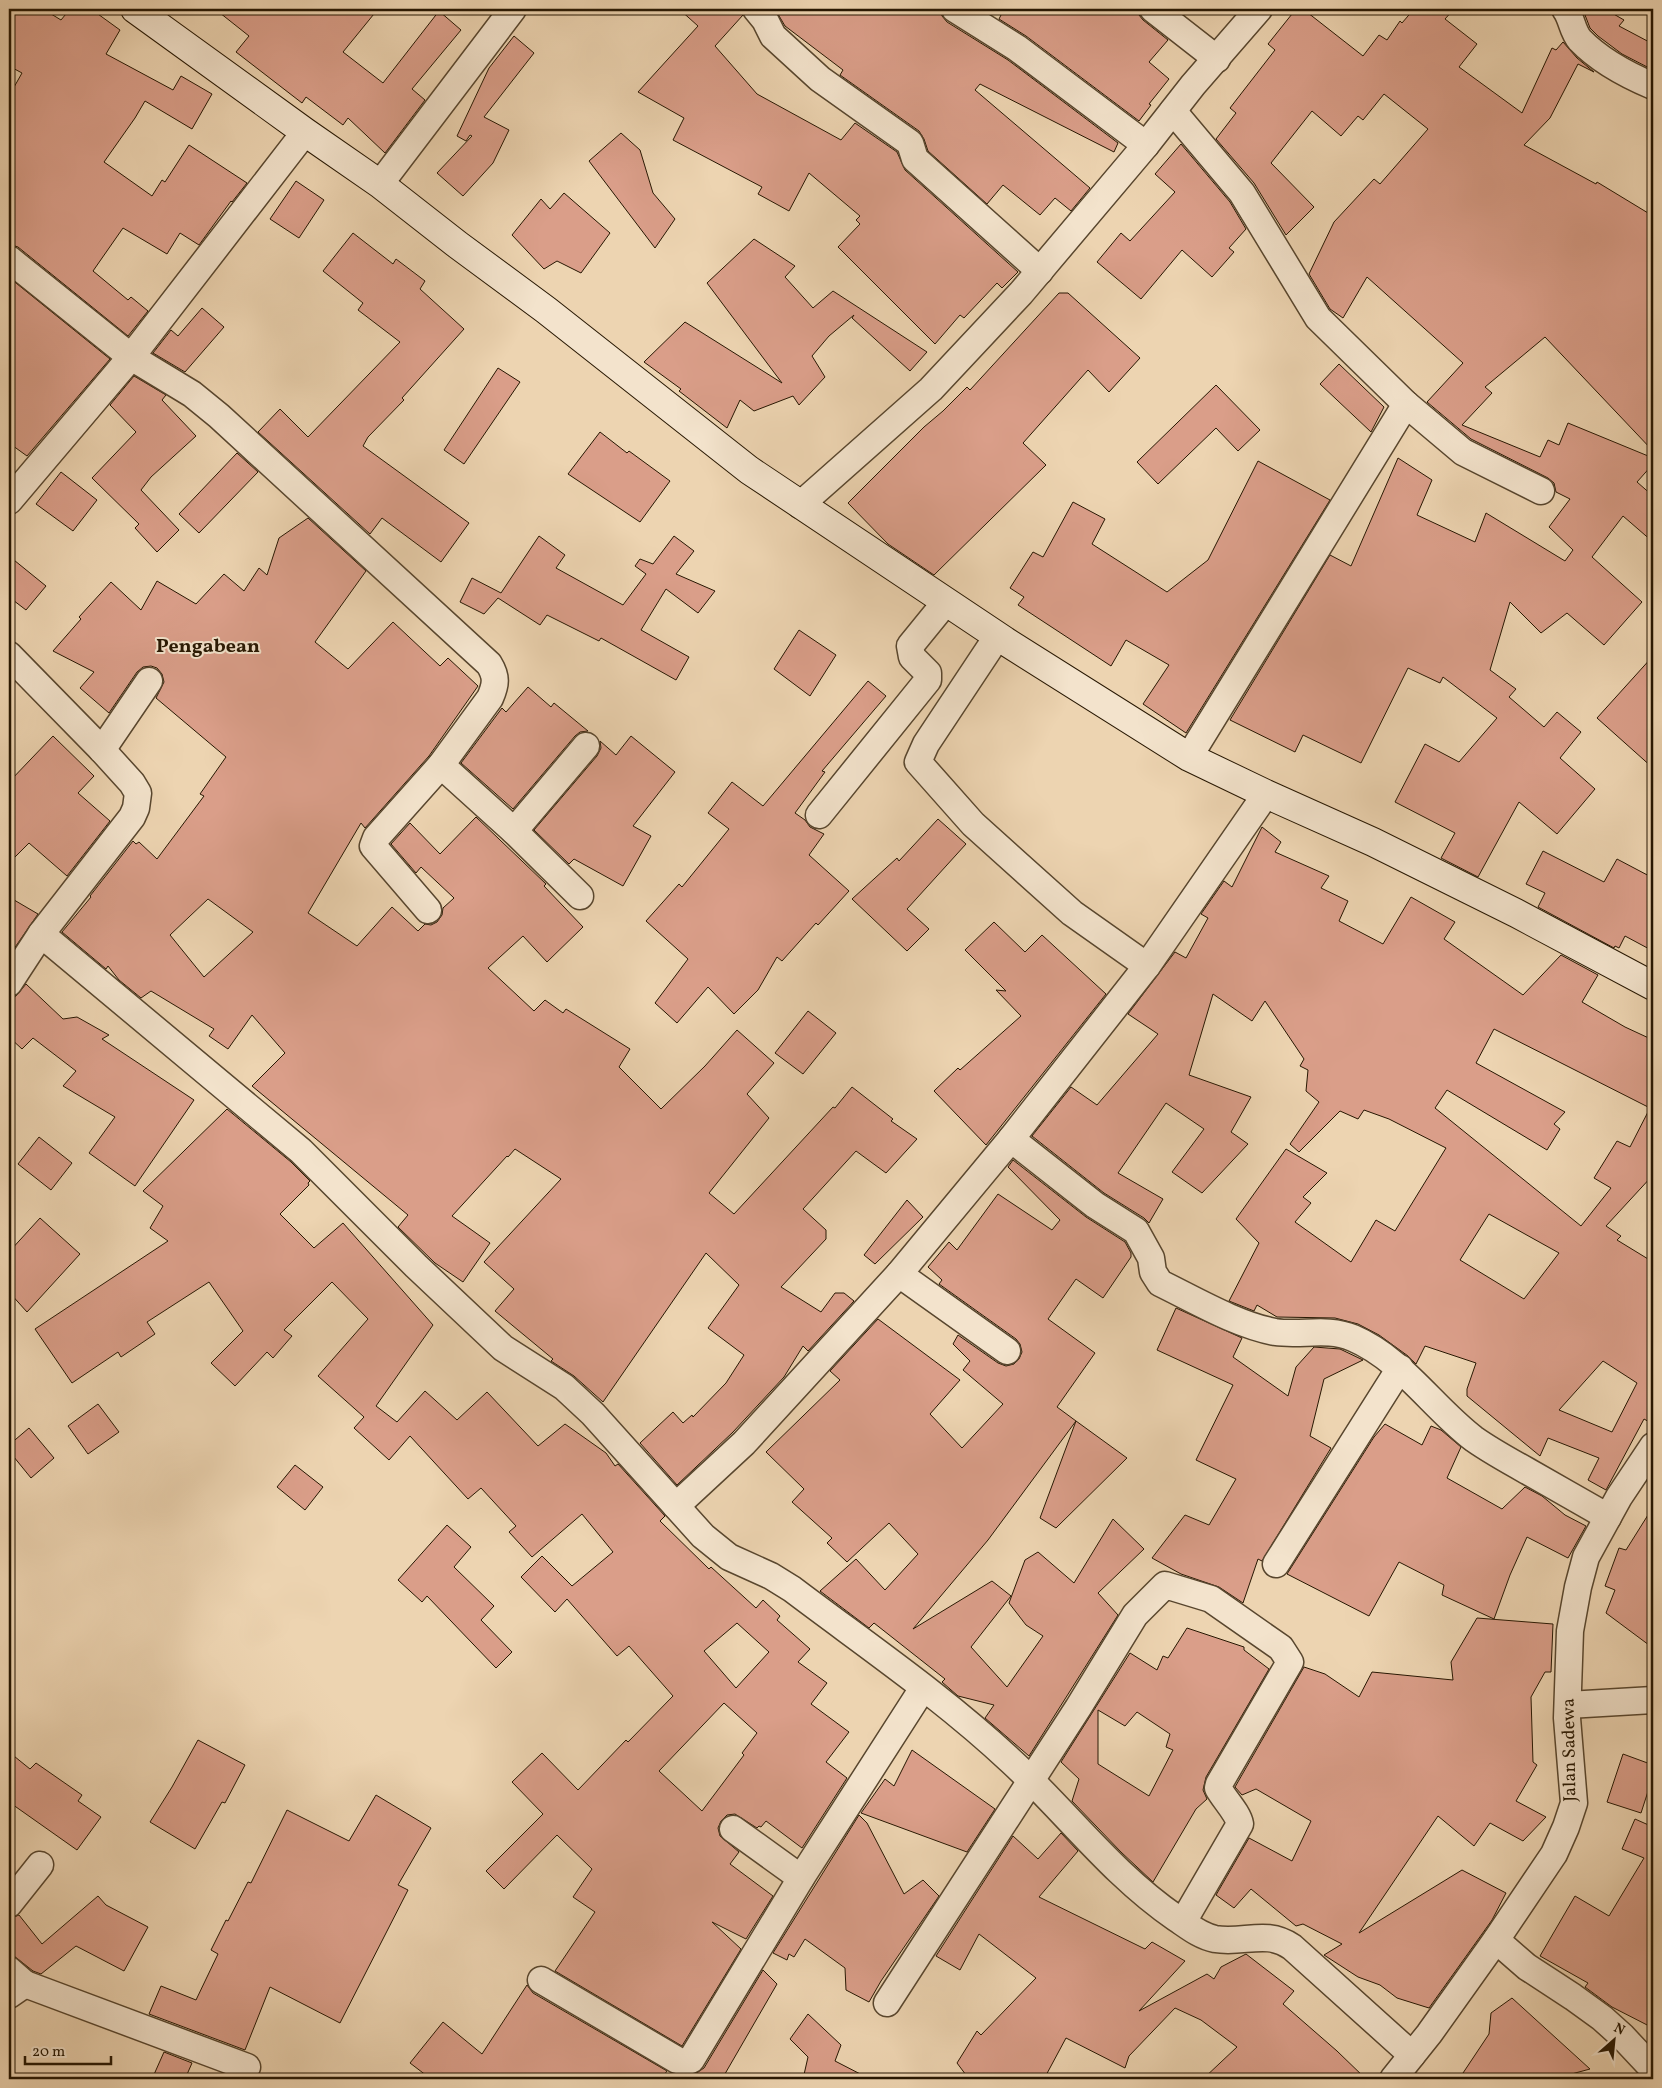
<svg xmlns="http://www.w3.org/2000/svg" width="1662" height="2088" font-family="Vollkorn,serif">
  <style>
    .building { fill: #da9e89; stroke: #271702; fill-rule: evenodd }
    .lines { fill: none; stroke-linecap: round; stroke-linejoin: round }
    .minor-casing { stroke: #58462e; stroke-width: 29 }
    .secondary-casing { stroke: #271702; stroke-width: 30 }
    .minor { stroke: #f3e3cc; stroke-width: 26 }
    .secondary { stroke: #f3e3cc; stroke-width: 28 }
    .labels { text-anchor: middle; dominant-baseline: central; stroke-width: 4; stroke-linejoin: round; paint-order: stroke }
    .street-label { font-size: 18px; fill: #271702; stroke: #f3e3cc }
    .quarter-label { font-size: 20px; font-weight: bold; fill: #271702; stroke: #f3e3cc }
  </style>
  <rect width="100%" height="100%" fill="#edd4b1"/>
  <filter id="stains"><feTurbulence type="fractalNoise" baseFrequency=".004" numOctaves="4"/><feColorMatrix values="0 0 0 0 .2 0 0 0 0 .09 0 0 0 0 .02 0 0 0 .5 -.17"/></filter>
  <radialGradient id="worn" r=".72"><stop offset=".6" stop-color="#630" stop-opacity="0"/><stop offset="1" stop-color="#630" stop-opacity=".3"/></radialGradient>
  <g class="building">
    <polygon points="9,9 43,9 61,20 70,9 91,9 120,30 106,54 173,90 181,76 212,94 192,129 145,101 135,118 104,162 152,196 162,180 165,182 189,145 247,183 232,202 231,201 199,245 180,233 167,254 123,228 93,271 128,300 131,297 148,311 128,336 18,247 9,244 9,96 22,73 9,66"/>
    <polygon points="215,9 378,9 343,52 383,83 439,11 461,30 412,89 425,100 385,153 348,118 343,125 306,97 302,103 236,52 249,36"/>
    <polygon points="679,9 741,9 743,15 715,46 757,94 841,140 855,123 897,152 905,170 1018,272 1002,288 997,283 964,318 960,315 935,344 838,247 860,224 856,220 860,216 809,173 789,211 758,194 762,187 673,140 684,118 638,92 698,26"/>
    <polygon points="775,9 940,9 942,16 947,22 1008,60 1118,143 1114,152 980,84 975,90 1090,188 1071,211 1055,198 1040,215 1003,185 987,204 928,151 924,139 919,131 840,75 843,70 785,26"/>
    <polygon points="1004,9 1138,9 1139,15 1143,20 1168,40 1149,62 1169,79 1149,104 1151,105 1139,121 1026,36 999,19"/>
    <polygon points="1296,9 1303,9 1363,56 1379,35 1387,40 1400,21 1402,23 1414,9 1454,9 1445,19 1477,44 1459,67 1522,113 1552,48 1556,50 1563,42 1577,58 1594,72 1578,64 1550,118 1524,145 1596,184 1597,182 1653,216 1653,451 1545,337 1485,387 1492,393 1462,425 1540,457 1548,440 1559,445 1568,423 1653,458 1653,464 1637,482 1653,496 1653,542 1623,516 1592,557 1642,602 1604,645 1567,613 1541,633 1510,602 1490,670 1516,689 1509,697 1544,727 1557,712 1581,732 1560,758 1595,789 1557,834 1519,802 1478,877 1441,858 1455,833 1395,802 1425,744 1459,762 1497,718 1443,677 1440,683 1408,668 1361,763 1303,735 1295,752 1230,720 1330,555 1351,566 1398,458 1432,480 1417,515 1475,542 1486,513 1565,561 1573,550 1549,527 1570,499 1556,492 1554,483 1548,478 1471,439 1427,402 1463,363 1367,277 1343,318 1330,309 1309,274 1334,222 1374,179 1380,184 1428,129 1384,94 1363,120 1358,116 1341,136 1312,111 1271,163 1314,207 1286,235 1254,183 1216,139 1236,113 1230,108 1275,50 1268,44"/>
    <polygon points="1590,9 1605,9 1624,20 1619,26 1653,44 1653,70 1622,54 1598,36 1590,28 1585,15"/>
    <polygon points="514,36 534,53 484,117 509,130 493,163 463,196 437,173 472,136 470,135 466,141 457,136 489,68"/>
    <polygon points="621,133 640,150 653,193 675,219 655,248 589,161"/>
    <polygon points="1181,144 1230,202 1246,229 1229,248 1234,252 1212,277 1182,250 1141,299 1097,262 1121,233 1130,241 1175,192 1155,174"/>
    <polygon points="296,181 324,200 299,238 270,219"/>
    <polygon points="564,193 610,233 581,273 557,261 544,269 512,235 541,199 550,209"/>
    <polygon points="353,233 393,264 396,259 425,281 420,289 464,329 402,398 404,400 368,437 363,446 469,523 441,562 382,518 370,534 258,432 280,409 308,437 400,342 358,310 363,303 323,271"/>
    <polygon points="754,239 795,266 785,277 813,308 833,291 927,352 910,371 852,318 854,315 829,336 812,356 825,377 799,405 793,396 754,411 740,400 727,428 679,391 681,389 644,362 685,322 782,383 707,283"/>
    <polygon points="11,279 110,359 27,456 9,443 9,282"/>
    <polygon points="1059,293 1068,293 1140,358 1109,392 1088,370 1023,443 1046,465 934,575 888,544 848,503 924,427 943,411 967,387 970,390"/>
    <polygon points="202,308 224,327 185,372 153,353 171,330 178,336"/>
    <polygon points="1339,364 1384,407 1371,432 1320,384"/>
    <polygon points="498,368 520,382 464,464 444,450"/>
    <polygon points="134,376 166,395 162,400 196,436 151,477 141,490 179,530 157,552 135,528 139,524 92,478 136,432 110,405"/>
    <polygon points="1216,385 1260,430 1238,451 1216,428 1158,484 1137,462"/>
    <polygon points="600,432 627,453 629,451 670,481 640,522 568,474"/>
    <polygon points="237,453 258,472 199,533 179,514"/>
    <polygon points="1258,461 1330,500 1186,733 1143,704 1169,665 1126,640 1111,666 1018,605 1024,597 1010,588 1033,552 1043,557 1073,502 1105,519 1092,544 1167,592 1208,560"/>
    <polygon points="61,472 97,500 73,531 36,504"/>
    <path d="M308,518L366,571L315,642L348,669L393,622L440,666L448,658L478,686L429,756L365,828L361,823L308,913L357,946L392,907L418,931L425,924L431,925L437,922L442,915L443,908L454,898L421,867L416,873L391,844L410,823L440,854L476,817L546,884L544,886L583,927L547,962L523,936L488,968L534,1011L545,1000L563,1013L566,1009L630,1049L619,1067L661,1109L705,1066L737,1030L774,1063L747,1094L769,1118L709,1193L734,1214L833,1107L835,1108L852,1087L893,1119L891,1121L917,1139L886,1173L856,1151L803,1209L826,1230V1239L781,1287L821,1312L835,1293H844L854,1301L808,1351L803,1346L784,1377L733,1432L677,1485L640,1443L673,1412L683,1423L692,1415L693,1417L726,1383L744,1355L708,1328L739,1285L706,1253L603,1402L574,1376L551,1361L553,1359L495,1311L514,1289L484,1262L561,1179L515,1149L508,1157L507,1156L452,1216L490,1243L463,1282L435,1263L398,1227L408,1215L252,1086L285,1053L252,1015L228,1049L209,1036L214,1029L151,991L141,998L119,980L108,966L106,969L62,932L91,897L90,896L133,841L136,844L139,842L157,859L204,796L200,794L226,757L156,698L164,682L162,674L157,668L151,666L143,667L137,672L109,713L80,688L94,672L53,651L81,619L79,617L111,582L141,610L157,581L196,604L224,574L244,591L259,568L267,575L279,538ZM208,899L253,932L204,977L170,935Z"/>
    <polygon points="539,536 565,555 556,568 623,605 646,574 635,566 640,559 653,564 674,536 694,551 676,574 715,591 698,613 666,589 641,630 689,657 676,680 601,638 599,641 547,615 540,625 498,598 484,614 460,602 472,578 501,593"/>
    <polygon points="9,556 46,586 26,610 9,597"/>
    <polygon points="799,630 836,655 810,696 774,669"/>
    <polygon points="1653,656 1653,768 1597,718"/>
    <polygon points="868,681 886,696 822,771 825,772 795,813 805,820 810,827 824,834 809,855 849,891 818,925 816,923 782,961 777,957 758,990 734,1014 708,987 677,1023 655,1003 688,959 646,921 679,884 682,887 729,829 708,813 732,782 763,806"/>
    <polygon points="528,687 551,707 554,703 588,731 580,732 575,736 513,809 461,763 502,708 506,712"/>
    <polygon points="53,736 94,776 78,793 110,821 67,876 29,843 9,863 9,782"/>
    <polygon points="631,736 675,772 633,826 651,836 623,886 574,859 569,864 534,830 597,756 601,748 600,741 616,755"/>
    <polygon points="938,819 966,844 907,909 929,929 907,951 852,899 897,858 899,861"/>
    <path d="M1262,827L1281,842L1275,852L1329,876L1321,888L1348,901L1339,921L1383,944L1411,897L1455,922L1444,939L1523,995L1561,955L1598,975L1582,1002L1625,1027L1653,1040V1175L1606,1226L1621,1236L1617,1240L1653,1262V1424L1644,1419L1606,1490L1588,1480L1599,1458L1548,1438L1540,1456L1467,1396V1389L1476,1363L1425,1346L1416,1364L1408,1356L1379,1335L1358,1324L1335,1318L1277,1317L1257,1305L1254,1311L1229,1301L1259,1243L1236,1219L1286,1149L1327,1173L1303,1197L1311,1203L1295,1222L1351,1262L1376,1220L1395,1231L1446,1148L1389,1119L1364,1110L1358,1119L1340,1111L1299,1152L1290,1144L1319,1102L1306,1091L1308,1070L1300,1066L1304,1059L1265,1001L1252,1021L1213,994L1189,1075L1251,1097L1231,1132L1248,1144L1202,1193L1172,1172L1204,1129L1166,1103L1118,1173L1163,1199L1149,1223L1144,1218L1104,1193L1032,1136L1071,1087L1097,1105L1158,1034L1128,1014L1175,952L1186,958L1208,918L1201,914L1224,881L1232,887ZM1494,1029L1650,1108L1630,1147L1617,1141L1594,1178L1611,1188L1581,1226L1435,1108L1447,1090L1547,1150L1560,1129L1554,1124L1565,1112L1476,1063ZM1489,1214L1559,1253L1524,1299L1460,1260ZM1603,1361L1637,1383L1612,1432L1559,1410Z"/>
    <polygon points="1543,851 1604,882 1617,859 1653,878 1653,951 1625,936 1619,948 1615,946 1614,948 1538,907 1545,893 1526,884"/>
    <polygon points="9,897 38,914 9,956"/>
    <polygon points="994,922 1025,952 1042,935 1106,994 986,1145 934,1091 958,1068 960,1070 1021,1016 996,990 1006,991 965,950"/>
    <polygon points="26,984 63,1019 77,1017 109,1035 102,1039 194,1100 135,1186 89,1153 115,1117 63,1086 76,1071 33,1038 22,1049 9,1037 9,998 16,996"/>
    <polygon points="808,1011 836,1033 803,1074 775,1053"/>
    <path d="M227,1109L291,1162L310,1181L308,1183L309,1185L280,1214L314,1248L343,1223L433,1325L376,1406L397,1422L425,1391L457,1420L487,1392L538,1446L565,1424L606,1453L615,1466L618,1464L665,1516L660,1521L709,1569L711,1567L756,1608L763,1600L780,1616L777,1620L810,1649L798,1662L827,1683L811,1704L849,1732L826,1762L847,1778L802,1848L766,1821L761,1827L759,1826L757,1828L735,1814L727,1815L721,1821L718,1828L720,1836L739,1852L730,1864L773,1896L746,1939L712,1922L741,1949L682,2046L555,1971L595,1912L573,1897L592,1869L557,1835L504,1889L486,1871L543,1814L512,1782L542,1753L578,1790L626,1740L628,1742L673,1696L629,1646L617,1656L567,1599L555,1612L521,1577L542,1556L572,1586L613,1552L582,1514L532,1557L509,1532L516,1526L481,1488L468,1499L410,1436L389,1460L354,1428L364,1417L318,1376L368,1319L332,1282L284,1330L292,1336L273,1358L267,1352L235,1386L211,1363L243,1331L209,1282L147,1322L155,1334L121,1357L118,1352L72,1383L35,1329L168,1241L150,1228L163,1206L143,1191ZM737,1623L769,1652L736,1688L704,1651ZM724,1703L757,1733L742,1753L744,1755L702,1811L659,1771Z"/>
    <polygon points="39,1137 72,1163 51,1190 18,1164"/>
    <polygon points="1013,1160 1086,1217 1125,1242 1131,1253 1131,1257 1103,1298 1076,1279 1048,1319 1095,1353 1057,1407 1076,1421 988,1540 913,1629 992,1581 1011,1596 971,1647 1007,1687 1043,1636 1026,1625 1009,1603 1025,1560 1038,1552 1074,1583 1113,1519 1144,1549 1098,1593 1118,1615 1029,1756 985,1718 994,1705 958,1696 942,1682 945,1679 874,1623 869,1628 820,1591 856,1559 885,1590 918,1554 889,1523 847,1562 827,1543 832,1538 792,1502 804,1489 766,1452 840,1380 830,1371 878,1319 960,1380 930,1414 962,1448 1003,1404 963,1370 970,1361 953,1344 958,1335 998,1363 1006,1366 1014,1364 1019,1359 1022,1352 1020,1344 1016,1339 939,1284 942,1280 928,1267 949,1242 957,1250 998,1194 1052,1230 1060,1220 1008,1167"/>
    <polygon points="907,1200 923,1217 875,1264 864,1255"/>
    <polygon points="40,1218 80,1254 27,1312 9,1292 9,1252"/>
    <polygon points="1176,1308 1242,1338 1233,1357 1288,1396 1296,1367 1314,1347 1340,1349 1363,1360 1324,1379 1310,1436 1331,1448 1262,1561 1258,1559 1243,1603 1219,1587 1181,1574 1152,1558 1185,1515 1209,1525 1236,1479 1196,1460 1233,1385 1157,1350"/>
    <polygon points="98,1404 119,1432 88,1454 68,1426"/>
    <polygon points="1076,1421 1127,1458 1056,1528 1040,1518"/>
    <polygon points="1385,1424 1422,1445 1431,1426 1441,1430 1461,1447 1447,1478 1502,1509 1525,1487 1542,1496 1565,1515 1586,1526 1568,1558 1527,1537 1510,1575 1494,1619 1442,1595 1444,1585 1399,1562 1369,1616 1287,1574 1374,1437"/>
    <polygon points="29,1428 54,1458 31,1478 9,1451 9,1445"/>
    <polygon points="295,1465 323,1487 305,1510 277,1487"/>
    <polygon points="1653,1507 1653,1648 1606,1613 1615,1590 1605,1586 1619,1548 1626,1550"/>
    <polygon points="447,1525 471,1547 454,1567 494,1606 481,1620 512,1652 496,1668 427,1596 422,1602 398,1580"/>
    <polygon points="1477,1618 1553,1624 1551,1672 1545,1672 1531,1697 1533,1762 1537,1765 1516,1801 1546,1817 1523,1841 1490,1823 1474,1846 1438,1816 1359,1933 1462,1870 1506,1893 1492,1920 1429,2008 1397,1998 1380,1985 1358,1977 1324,1955 1342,1944 1303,1924 1296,1926 1251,1889 1234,1908 1216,1895 1249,1838 1292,1861 1311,1821 1256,1789 1242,1795 1235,1787 1304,1667 1325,1674 1359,1697 1372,1672 1453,1680 1451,1662"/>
    <path d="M1187,1628L1244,1647V1650L1269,1669L1206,1777L1203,1790L1207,1799L1196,1809L1153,1882L1121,1852L1072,1801L1079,1779L1061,1762L1130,1653L1157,1670L1163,1656L1168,1658ZM1098,1710L1125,1726L1137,1712L1170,1734L1166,1747L1173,1750L1149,1796L1098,1764Z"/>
    <polygon points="198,1740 245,1765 225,1803 222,1802 195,1849 150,1822 172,1787"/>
    <polygon points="912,1750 995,1809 967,1852 861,1813 885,1779 894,1786"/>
    <polygon points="9,1752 30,1769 36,1763 82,1795 78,1801 101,1817 77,1850 9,1802"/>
    <polygon points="1623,1754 1653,1765 1653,1776 1641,1813 1607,1802"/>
    <polygon points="376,1795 431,1828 398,1885 408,1890 340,2023 270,1987 245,2050 149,2014 161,1986 196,2000 218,1954 211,1950 226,1920 228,1921 248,1882 251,1883 287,1810 349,1841"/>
    <polygon points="859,1815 867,1823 904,1894 923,1880 939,1896 881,1981 869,2002 846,1990 845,1968 805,1939 794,1957 789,1954 787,1960 773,1953"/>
    <polygon points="1635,1819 1653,1827 1653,2028 1612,2007 1585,1987 1588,1983 1540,1956 1575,1896 1609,1916 1644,1858 1622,1849"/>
    <polygon points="1061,1833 1078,1851 1039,1897 1145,1949 1152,1942 1185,1961 1139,2011 1207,1974 1214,1979 1221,1967 1246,1954 1294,1991 1283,2004 1337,2051 1366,2079 1203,2079 1237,2047 1201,2020 1175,2008 1129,2056 1125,2068 1066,2038 1044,2079 969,2079 957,2063 977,2031 981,2035 1036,1978 979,1934 960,1970 936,1956 1013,1836 1038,1859"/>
    <polygon points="98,1896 106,1905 148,1927 124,1971 76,1946 41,1974 33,1971 9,1952 9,1919 19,1915 42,1944"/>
    <polygon points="763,1970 777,1984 722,2079 703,2079 693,2075 704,2068"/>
    <polygon points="527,1985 533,1993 667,2071 661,2079 431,2079 410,2063 443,2022 482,2054"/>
    <polygon points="1512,1998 1590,2069 1553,2079 1459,2079 1489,2034 1491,2013"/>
    <polygon points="808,2014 841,2045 835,2061 870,2079 803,2079 808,2057 790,2039"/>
    <polygon points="164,2052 192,2063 185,2079 152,2079"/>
  </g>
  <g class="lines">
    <defs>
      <g id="minor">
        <polyline points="756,9 765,20 773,36 820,79 910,143 915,159 1040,271"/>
        <polyline points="955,9 1017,48 1146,145"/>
        <polyline points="1153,9 1217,59"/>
        <path d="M1565,9C1572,18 1572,31 1580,40C1600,61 1627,75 1653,86"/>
        <polyline points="1173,111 1242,193 1318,318 1406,404 1463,452 1541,491"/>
        <polyline points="380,184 513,9"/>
        <path d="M9,259L131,357L192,394L219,416L489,664C497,677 496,684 490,698L441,765L376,838L373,846L428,910"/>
        <polyline points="9,501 131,357 305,132"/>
        <polyline points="800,505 931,389 1021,293 1146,145 1193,85 1259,9"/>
        <polyline points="997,637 926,744 918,762 973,824 1072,913 1147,966"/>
        <polyline points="9,655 102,750 132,783 138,793 136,808 132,817 41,934 9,983"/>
        <polyline points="102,750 149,681"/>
        <polyline points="1189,757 1406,404"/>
        <polyline points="441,765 514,831 580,896"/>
        <polyline points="819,815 928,680 928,673 912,657 910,646 945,603"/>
        <polyline points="514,831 586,746"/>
        <path d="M41,934L301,1151L416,1266L503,1348L564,1387L593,1414L703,1536L729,1557L771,1576L792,1589C866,1645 944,1698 1012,1762C1067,1813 1113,1875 1176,1918C1188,1926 1200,1936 1215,1939C1244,1944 1266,1929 1292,1947L1412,2055"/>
        <path d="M1011,1139L1095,1205L1136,1231L1151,1258L1153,1272L1160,1283C1195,1300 1237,1325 1275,1332C1302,1336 1327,1327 1353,1338C1402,1359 1432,1407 1474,1439C1491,1451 1511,1462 1529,1472C1555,1487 1582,1502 1608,1517"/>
        <polyline points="899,1274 1007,1351"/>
        <polyline points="676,1506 744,1443 899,1274 1011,1139 1147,966 1266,794"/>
        <polyline points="1276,1564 1400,1368"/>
        <polyline points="1568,1705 1653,1700"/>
        <polyline points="733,1829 801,1878"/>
        <polyline points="9,1904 40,1865"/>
        <polyline points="1496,1940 1527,1967 1573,1997 1602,2018 1622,2036 1653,2069"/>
        <polyline points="9,1970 25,1984 9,1995"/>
        <polyline points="541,1980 677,2060 685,2062 691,2060 801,1878 923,1688"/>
        <polyline points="25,1984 247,2067"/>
        <path d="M887,2003L1078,1708L1135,1615L1165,1585L1211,1599L1281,1648L1290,1662L1219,1784L1218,1788C1224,1799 1238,1813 1240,1824L1183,1922"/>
        <polyline points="1393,2079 1429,2034 1496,1940 1554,1854 1566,1827 1574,1803 1567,1718 1570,1631 1578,1587 1586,1557 1619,1497 1653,1446"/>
      </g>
      <polyline id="secondary" points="135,9 305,132 380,184 458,245 546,310 749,470 1005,641 1189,757 1266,794 1373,842 1516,913 1653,986"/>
    </defs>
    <use href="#minor" class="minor-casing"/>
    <use href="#secondary" class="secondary-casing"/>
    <use href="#minor" class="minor"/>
    <use href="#secondary" class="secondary"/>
  </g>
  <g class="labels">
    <g class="street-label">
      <text transform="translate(1570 1750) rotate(-91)">Jalan Sadewa</text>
    </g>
    <g class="quarter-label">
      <text x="208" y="647">Pengabean</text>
    </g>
  </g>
  <rect width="1662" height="2088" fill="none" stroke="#edd4b1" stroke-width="30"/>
  <rect x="10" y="10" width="1642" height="2068" fill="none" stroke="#271702" stroke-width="2.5"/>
  <rect x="15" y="15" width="1632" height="2058" fill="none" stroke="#271702"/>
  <g transform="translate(1614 2040) rotate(27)" stroke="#f3e3cc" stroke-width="4" paint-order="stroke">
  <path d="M0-4L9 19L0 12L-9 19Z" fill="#271702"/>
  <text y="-8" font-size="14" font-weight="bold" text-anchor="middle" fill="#271702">N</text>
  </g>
  <path d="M25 2056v8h86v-8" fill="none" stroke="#271702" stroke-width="2.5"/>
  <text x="32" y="2056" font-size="15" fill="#271702" stroke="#f3e3cc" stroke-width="4" paint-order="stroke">20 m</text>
  <rect width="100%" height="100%" filter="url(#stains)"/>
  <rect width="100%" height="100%" fill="url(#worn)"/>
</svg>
